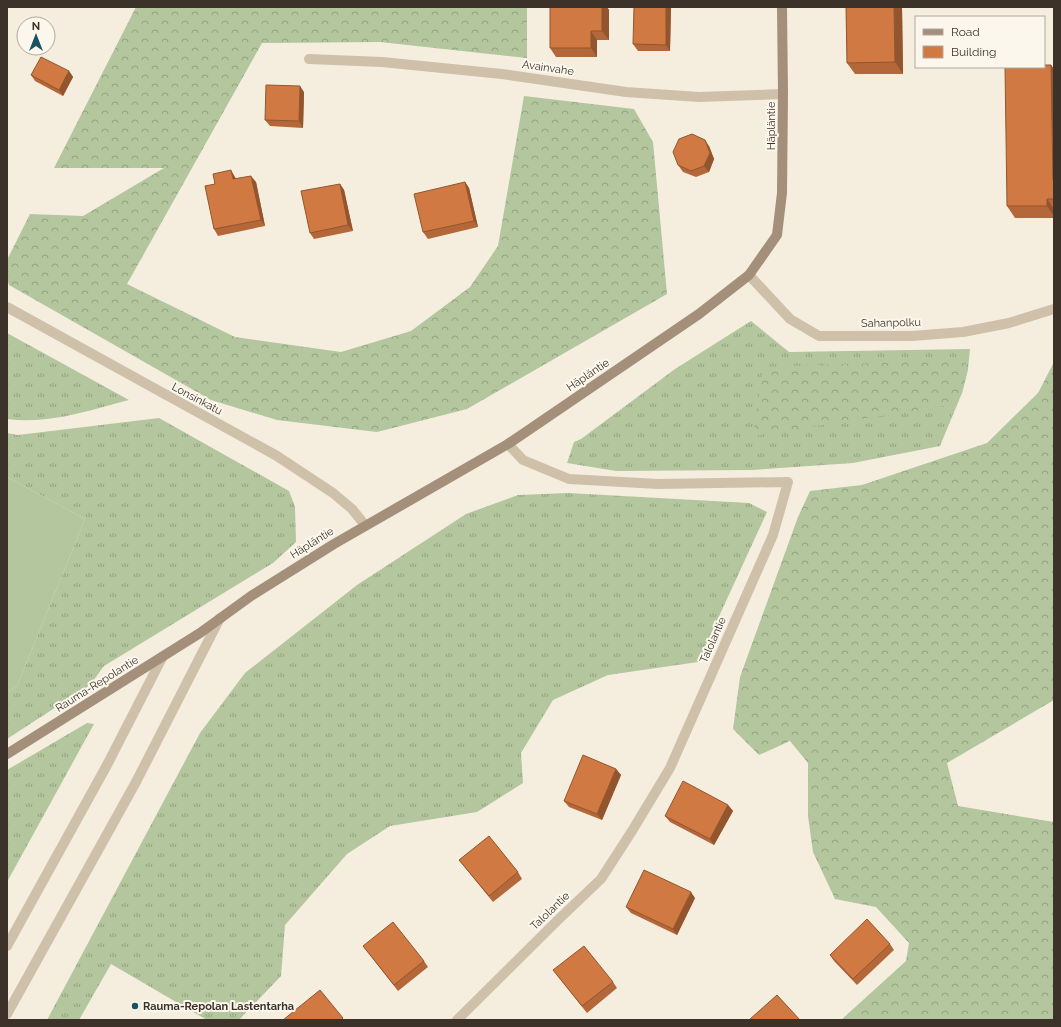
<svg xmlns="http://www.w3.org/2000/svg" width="1061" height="1027" font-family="Raleway,sans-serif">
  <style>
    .grass { fill: url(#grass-tufts) }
    .forest { fill: url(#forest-crowns) }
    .pitch { fill: #b3c69d }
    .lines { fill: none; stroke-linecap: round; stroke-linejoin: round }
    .street { stroke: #cfc0a9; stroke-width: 10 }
    .secondary { stroke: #a38f7a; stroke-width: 10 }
    .wall { fill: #b46839 }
    .shaded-wall { fill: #92552e }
    .building { fill: #d17942; stroke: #92552e }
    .poi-dot { fill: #1a5362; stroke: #fcf7ed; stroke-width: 1.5 }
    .labels { text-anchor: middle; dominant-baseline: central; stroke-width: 4; stroke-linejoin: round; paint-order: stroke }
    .street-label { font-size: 11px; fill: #3c322a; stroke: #fcf7ed }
    .poi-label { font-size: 11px; font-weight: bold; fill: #3c322a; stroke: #fcf7ed; text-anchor: start }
  </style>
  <defs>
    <pattern id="grass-tufts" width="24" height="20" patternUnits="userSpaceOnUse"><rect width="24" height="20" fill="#b3c69d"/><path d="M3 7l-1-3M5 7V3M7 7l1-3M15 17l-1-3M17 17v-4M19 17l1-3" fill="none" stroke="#93a180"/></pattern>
    <pattern id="forest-crowns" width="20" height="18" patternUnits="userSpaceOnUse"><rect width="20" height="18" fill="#b3c69d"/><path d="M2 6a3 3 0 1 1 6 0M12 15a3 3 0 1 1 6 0" fill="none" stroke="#93a180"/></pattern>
  </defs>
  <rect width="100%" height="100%" fill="#f5eedf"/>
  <g class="grass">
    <polygon points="751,321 789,352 970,349 968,369 962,393 940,446 853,463 752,470 616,471 567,463 574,442 581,439 675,369"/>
    <path d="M7,333L129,400C90,410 48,425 7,419Z"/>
    <polygon points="159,418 289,491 295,507 296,542 273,563 104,666 90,685 7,739 7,692 17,686 85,519 7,477 7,433 18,435"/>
    <polygon points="568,493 749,503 767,512 698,662 608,675 553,700 521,753 523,783 477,812 390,826 347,854 285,925 281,976 239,1020 207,1020 111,964 79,1020 47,1020 200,733 245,673 357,585 466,514 518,495"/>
    <polygon points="87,723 94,724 7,882 7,770"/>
  </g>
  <g class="forest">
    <polygon points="136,7 527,7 527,58 380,42 262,43 127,284 235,337 341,352 411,331 470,287 498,246 524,96 634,109 653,142 667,294 467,409 377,432 277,420 211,400 9,285 7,279 7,260 30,214 83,216 164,168 54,168"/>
    <polygon points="963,360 968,369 962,393 951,405 753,436 763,367"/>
    <polygon points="1054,362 1054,700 947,763 958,806 1054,822 1054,1020 841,1020 906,961 909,943 876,907 835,899 813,852 808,816 808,763 790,741 759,755 733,729 740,677 798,517 810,491 862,485 987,443 1038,393"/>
  </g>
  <polygon class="pitch" points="7,477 85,519 17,686 7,692"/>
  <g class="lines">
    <g class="street">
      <polyline points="309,59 382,62 502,74 626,92 699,97 783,94"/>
      <polyline points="749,275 790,319 819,336 912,336 963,332 1009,323 1054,309"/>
      <polyline points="7,307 277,456 333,493 352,509 365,525"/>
      <polyline points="7,946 107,765 163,656"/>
      <polyline points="7,1014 136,782 220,618"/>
      <polyline points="457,1020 560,918 601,879 632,831 670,768 773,535 788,482 658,484 569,479 523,460 508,444"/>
    </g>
    <polyline class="secondary" points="7,754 200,633 251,596 334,544 508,444 699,314 749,275 777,235 782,193 783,94 782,7"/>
  </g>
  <g class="wall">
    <polygon points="550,7 607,7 609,10 609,40 597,40 597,57 556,57 550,48"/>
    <polygon points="671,7 670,51 638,51 633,44"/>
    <polygon points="846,7 902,7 903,74 855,74 847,63"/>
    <polygon points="1051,65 1054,69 1054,218 1015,218 1007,206"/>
    <polygon points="69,71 73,77 63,96 35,81 31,75"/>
    <polygon points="304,92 303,128 270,126 265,120"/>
    <polygon points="709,146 714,159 709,172 696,177 683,172 678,165"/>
    <polygon points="235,177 236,179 256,182 265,226 218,236 214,229 215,184"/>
    <polygon points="465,182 469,188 478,227 428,239 423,232"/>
    <polygon points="340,184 344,190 353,231 314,239 310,233"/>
    <polygon points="616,769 621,775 602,820 569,807 564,801"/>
    <polygon points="728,805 733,811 714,845 670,822 665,816"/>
    <polygon points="459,860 518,872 522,879 493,902"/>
    <polygon points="695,898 677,935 631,913 626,907"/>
    <polygon points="890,944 894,950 857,985 834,961 830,955"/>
    <polygon points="363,946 424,961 428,967 398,991"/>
    <polygon points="553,970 613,982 617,988 587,1013"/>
  </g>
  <g class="shaded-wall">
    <polygon points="602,7 607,7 609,10 609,40 602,31"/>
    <polygon points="666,7 671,7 670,51 666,45"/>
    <polygon points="894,7 902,7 903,74 895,62"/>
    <polygon points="591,31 597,40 597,57 591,48"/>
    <polygon points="1051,65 1054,69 1054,182 1053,180"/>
    <polygon points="69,71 73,77 63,96 59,90"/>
    <polygon points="300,86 304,92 303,128 299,121"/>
    <polygon points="705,140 709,146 714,159 709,172 704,166"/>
    <polygon points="231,170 235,177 237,186 233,179"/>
    <polygon points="251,176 256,182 265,226 261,220"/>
    <polygon points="465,182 469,188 478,227 474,221"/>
    <polygon points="340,184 344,190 353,231 348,225"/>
    <polygon points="1047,199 1054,209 1054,216 1047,206"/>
    <polygon points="616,769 621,775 602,820 597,814"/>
    <polygon points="728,805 733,811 714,845 710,839"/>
    <polygon points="691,892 695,898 677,935 673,929"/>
  </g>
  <g class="building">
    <polygon points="550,7 602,7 602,31 591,31 591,48 550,48"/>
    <polygon points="634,7 666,7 666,45 633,44"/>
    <polygon points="846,7 894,7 895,62 847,63"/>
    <polygon points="41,57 69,71 59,90 31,75"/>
    <polygon points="1044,65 1051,65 1053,180 1054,180 1054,199 1047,199 1047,206 1007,206 1005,67 1044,67"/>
    <polygon points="266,85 300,86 299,121 265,120"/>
    <polygon points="692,134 705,140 710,153 704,166 691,171 678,165 673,152 679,139"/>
    <polygon points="231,170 233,179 251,176 261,220 214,229 205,186 215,184 213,174"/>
    <polygon points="465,182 474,221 423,232 414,194"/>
    <polygon points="340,184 348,225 310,233 301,191"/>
    <polygon points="583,755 616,769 597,814 564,801"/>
    <polygon points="683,781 728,805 710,839 665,816"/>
    <polygon points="489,836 518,872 489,896 459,860"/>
    <polygon points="644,870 691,892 673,929 626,907"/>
    <polygon points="867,919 890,944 853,979 830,955"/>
    <polygon points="393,922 424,961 394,985 363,946"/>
    <polygon points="584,946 613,982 582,1006 553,970"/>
    <polygon points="320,990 343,1018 341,1020 283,1020"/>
    <polygon points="777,995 800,1020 749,1020"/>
  </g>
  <circle class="poi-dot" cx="135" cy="1006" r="4"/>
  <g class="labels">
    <g class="street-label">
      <text transform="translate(548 68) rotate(8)">Avainvahe</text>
      <text transform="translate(771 126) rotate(-90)">Häpläntie</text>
      <text transform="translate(891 323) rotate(-1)">Sahanpolku</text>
      <text transform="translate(588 375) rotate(-34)">Häpläntie</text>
      <text transform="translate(197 399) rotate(28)">Lonsinkatu</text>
      <text transform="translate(312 543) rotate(-32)">Häpläntie</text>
      <text transform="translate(713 640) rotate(-66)">Talolantie</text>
      <text transform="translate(97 684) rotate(-32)">Rauma-Repolantie</text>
      <text transform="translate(550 911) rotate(-44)">Talolantie</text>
    </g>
    <g class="poi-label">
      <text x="143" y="1006">Rauma-Repolan Lastentarha</text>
    </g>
  </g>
  <rect width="1061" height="1027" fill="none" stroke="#3c322a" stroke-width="16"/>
  <rect x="915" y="16" width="130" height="52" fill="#fcf7ed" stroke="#afa89f"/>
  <rect x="923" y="29" width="20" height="6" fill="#a38f7a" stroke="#afa89f"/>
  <text x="951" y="36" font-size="12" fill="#3c322a">Road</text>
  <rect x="923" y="46" width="20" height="12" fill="#d17942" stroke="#afa89f"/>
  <text x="951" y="56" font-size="12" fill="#3c322a">Building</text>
  <g transform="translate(36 36)"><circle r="19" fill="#fcf7ed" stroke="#afa89f"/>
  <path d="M0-3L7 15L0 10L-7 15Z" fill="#1a5362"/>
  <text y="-6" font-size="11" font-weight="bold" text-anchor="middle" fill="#3c322a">N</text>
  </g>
</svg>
